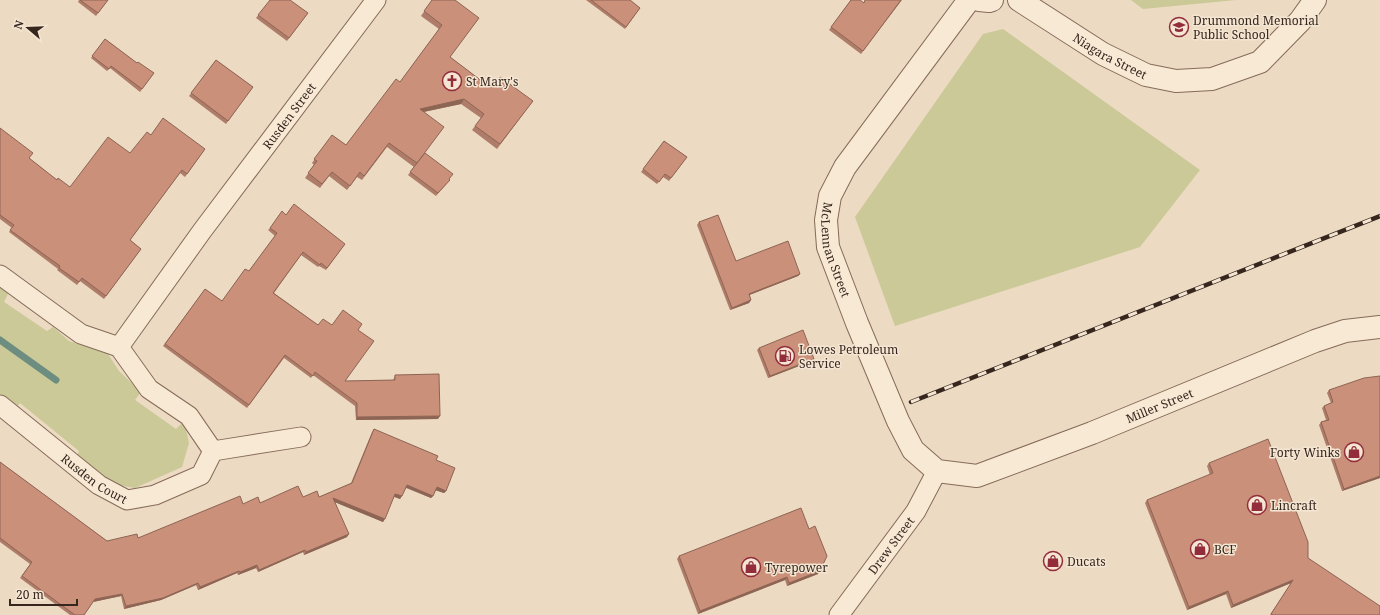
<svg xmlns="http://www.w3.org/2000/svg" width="1380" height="615" font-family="'Noto Serif',serif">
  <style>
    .green { fill: #cac997 }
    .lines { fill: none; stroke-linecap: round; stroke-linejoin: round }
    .stream { stroke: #6c8d80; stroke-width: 7 }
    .minor-casing { stroke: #866b5a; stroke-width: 21 }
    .tertiary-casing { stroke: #866b5a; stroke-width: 24 }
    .minor { stroke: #f8e9d5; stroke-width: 19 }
    .tertiary { stroke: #f8e9d5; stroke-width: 22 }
    .rail-casing { stroke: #36261e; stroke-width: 4.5 }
    .rail { stroke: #f4e6d2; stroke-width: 3; stroke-dasharray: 9; stroke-linecap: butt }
    .wall { fill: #ae7c68 }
    .shaded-wall { fill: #8d6555 }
    .building { fill: #ca9079; stroke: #8d6555 }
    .labels { text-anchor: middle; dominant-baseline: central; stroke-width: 3; stroke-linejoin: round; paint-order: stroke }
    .poi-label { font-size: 12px; fill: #36261e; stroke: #f4e6d2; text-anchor: start }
    .street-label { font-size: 12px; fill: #36261e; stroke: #f4e6d2 }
  </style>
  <rect width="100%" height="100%" fill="#ecdac2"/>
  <g class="green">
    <polygon points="1131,0 1236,0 1143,9"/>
    <polygon points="1003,29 1200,170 1140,247 895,326 855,217 983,34"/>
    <polygon points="0,286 8,294 4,302 47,331 53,327 69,341 108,354 119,371 141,392 135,400 176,429 184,421 189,443 182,467 135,488 107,483 76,458 79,451 20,403 14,410 0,394"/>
  </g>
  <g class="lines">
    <polyline class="stream" points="0,340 56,380"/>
    <defs>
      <g id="minor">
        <polyline points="0,275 81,334 119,347 149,389 189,416 213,451"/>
        <path id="s1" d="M119,347L202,231L376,0"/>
        <path id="s2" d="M0,405L99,485L127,500L155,495L201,475L213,451"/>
        <polyline points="213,451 301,437"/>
        <path id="s3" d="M839,615L916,511L937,471"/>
      </g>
      <g id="tertiary">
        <path id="s4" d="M969,0L845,167L830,196L826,220L828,247L857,323L898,421L913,450L937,471L977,476L1092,433L1315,341L1345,331L1380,327"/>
        <polyline points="979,0 989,1 992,0"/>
        <path id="s5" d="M1019,0L1103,54L1146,75L1176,81L1212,79L1260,62L1300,21L1315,0"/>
      </g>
    </defs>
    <use href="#minor" class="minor-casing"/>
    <use href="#tertiary" class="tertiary-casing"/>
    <use href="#minor" class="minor"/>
    <use href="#tertiary" class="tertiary"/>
    <defs>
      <polyline id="rail" points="911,402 1380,216"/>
    </defs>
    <use href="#rail" class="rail-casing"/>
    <use href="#rail" class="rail"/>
  </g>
  <g class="wall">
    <polygon points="79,0 108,0 96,16 78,2"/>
    <polygon points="270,0 308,13 287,41 256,18"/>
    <polygon points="432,0 455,0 450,57 491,88 533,101 497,149 472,130 481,118 461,104 424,112 418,162 449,179 448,182 436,196 408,175 414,167 387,147 362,180 357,177 347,190 329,176 320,188 305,178 314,165 312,163 332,135 346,145 400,82 439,29 421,16"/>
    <polygon points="586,0 630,0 640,8 625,29"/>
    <polygon points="851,0 864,3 902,0 861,54 829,30"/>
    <polygon points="105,39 137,63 154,73 140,92 110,68 107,71 91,58"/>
    <polygon points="216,60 253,87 226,124 189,96"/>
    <polygon points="0,128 29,158 57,180 70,187 130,153 151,135 205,149 185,177 180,173 130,240 141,249 104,299 80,281 77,285 57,270 58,269 9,232 12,228 0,219"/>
    <polygon points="664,141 687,157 669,181 663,177 657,184 641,172"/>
    <polygon points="286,215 345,244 326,270 319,266 318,267 301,255 274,293 318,325 332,325 358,330 345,381 393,380 394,378 395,375 438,419 356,420 355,406 313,375 311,378 284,358 247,408 163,346 205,289 222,301 249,271 275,236 268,230 270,228"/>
    <polygon points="699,222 736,261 800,274 798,276 749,295 751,300 749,303 730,310 697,225"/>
    <polygon points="759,348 812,361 768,378 757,350"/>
    <polygon points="1380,376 1380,478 1342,491 1319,425 1321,422 1326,420 1322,408 1324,406 1331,403 1327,393 1329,390"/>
    <polygon points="374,429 436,460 446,491 444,493 435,490 433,496 431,498 406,488 400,499 394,497 383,522 335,502 347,537 304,555 303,552 258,572 256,568 238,575 237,573 198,590 196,585 161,600 124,609 121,596 93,602 84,615 70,615 20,578 30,564 0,542 0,462 107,541 138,538 243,504 260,503 303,497 319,497 351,483 372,432"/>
    <polygon points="1209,463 1308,558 1380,615 1270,615 1291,583 1231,608 1226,594 1187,610 1145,503 1147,500 1210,475 1207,466"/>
    <polygon points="679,556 820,571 818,574 787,586 785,580 698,614 677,559"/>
  </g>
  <g class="shaded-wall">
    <polygon points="464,99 461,104 418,113 420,109"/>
    <polygon points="800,274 798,276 747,296 749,294"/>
    <polygon points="751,300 749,303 730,310 732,308"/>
    <polygon points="814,359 812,361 768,378 770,376"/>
    <polygon points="440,416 438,419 356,420 357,417"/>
    <polygon points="1380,476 1380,478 1342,491 1344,489"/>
    <polygon points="407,485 433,496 431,498 405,487"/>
    <polygon points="437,487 446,491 444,493 435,490"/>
    <polygon points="395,494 402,496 400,499 393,496"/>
    <polygon points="333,498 385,519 383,522 332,501"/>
    <polygon points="349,534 347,537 304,555 306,552"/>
    <polygon points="305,550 303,552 258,572 259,570"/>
    <polygon points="257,565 256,568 238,575 240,572"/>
    <polygon points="239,571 237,573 198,590 200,587"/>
    <polygon points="820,571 818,574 787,586 789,583"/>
    <polygon points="787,577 785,580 698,614 700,611"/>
    <polygon points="1293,580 1291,583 1231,608 1233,605"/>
    <polygon points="198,583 196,585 161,600 124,609 126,606"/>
    <polygon points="1228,591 1226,594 1187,610 1189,607"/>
    <polygon points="122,594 121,596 93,602 95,599"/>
  </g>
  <g class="building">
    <polygon points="80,0 108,0 98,13"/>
    <polygon points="270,0 290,0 308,13 289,38 258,15"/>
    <polygon points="432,0 455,0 479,18 450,57 491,88 500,77 533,101 500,144 475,126 484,114 464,99 420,109 444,127 417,163 389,143 364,176 360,172 350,186 332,172 322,184 308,173 317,161 314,159 332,135 346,145 396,79 400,82 442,25 424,11"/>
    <polygon points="591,0 630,0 640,8 626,27"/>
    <polygon points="851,0 860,0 864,3 865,0 901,0 863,51 831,27"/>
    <polygon points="105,39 137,63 138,62 154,73 142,89 111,66 109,69 92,56"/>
    <polygon points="216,60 253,87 228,121 191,93"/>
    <polygon points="163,118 205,149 187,174 182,170 130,240 141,249 106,296 82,278 79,282 59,268 60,266 10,230 14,225 0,215 0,128 33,153 29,158 57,180 58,178 70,187 108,137 130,153 147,132 151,135"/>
    <polygon points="664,141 687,157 671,178 665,174 659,182 643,169"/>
    <polygon points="425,153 453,174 449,179 450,180 438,193 410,172"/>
    <polygon points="294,204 345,244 327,268 321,263 320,265 303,252 273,293 318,325 323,319 332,325 343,310 362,324 358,330 374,341 345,381 395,380 395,375 439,374 440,416 357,417 357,403 315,372 313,376 285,355 249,405 165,344 205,289 222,301 245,269 249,271 277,233 270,228 282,211 286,215"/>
    <polygon points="718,215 736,261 788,241 800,274 749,294 751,300 732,308 699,222"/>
    <polygon points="803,330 814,359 770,376 759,348"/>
    <polygon points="1380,376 1380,476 1344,489 1321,422 1329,420 1324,406 1333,402 1329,390 1364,378"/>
    <polygon points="374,429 438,456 436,460 455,468 446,491 437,487 433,496 407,485 402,496 395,494 385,519 333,498 349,534 306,552 305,550 259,570 257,565 240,572 239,571 200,587 198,583 163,598 126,606 122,594 95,599 84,615 75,615 22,576 32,562 0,538 0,462 107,541 137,534 138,538 240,496 243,504 258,497 260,503 298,486 303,497 317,491 319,497 352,483"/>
    <polygon points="1268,439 1308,542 1308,558 1380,606 1380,615 1273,615 1271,614 1293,580 1233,605 1228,591 1189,607 1147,500 1213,473 1209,463"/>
    <polygon points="801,508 809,529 815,526 827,556 820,571 789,583 787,577 700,611 679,556"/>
  </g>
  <defs>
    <symbol id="school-ring" viewBox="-11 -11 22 22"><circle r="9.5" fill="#f4e6d2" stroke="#932c3b" stroke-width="1.5"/><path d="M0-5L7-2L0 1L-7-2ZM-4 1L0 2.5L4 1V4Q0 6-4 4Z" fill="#932c3b"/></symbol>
    <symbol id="church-ring" viewBox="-11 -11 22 22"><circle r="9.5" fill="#f4e6d2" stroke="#932c3b" stroke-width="1.5"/><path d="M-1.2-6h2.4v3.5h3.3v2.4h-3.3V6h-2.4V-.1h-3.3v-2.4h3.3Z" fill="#932c3b"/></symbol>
    <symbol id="fuel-ring" viewBox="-11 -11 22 22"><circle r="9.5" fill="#f4e6d2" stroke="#932c3b" stroke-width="1.5"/><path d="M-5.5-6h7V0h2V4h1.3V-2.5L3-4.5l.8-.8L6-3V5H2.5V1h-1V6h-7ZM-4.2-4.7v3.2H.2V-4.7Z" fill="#932c3b"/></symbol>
    <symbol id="shop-ring" viewBox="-11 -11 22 22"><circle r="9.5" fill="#f4e6d2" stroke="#932c3b" stroke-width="1.5"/><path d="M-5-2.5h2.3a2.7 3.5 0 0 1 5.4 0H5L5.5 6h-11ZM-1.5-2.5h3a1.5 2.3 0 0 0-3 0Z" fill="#932c3b"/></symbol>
  </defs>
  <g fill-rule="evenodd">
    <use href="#school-ring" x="1168" y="16" width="22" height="22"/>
    <use href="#church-ring" x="441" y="70" width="22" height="22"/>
    <use href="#fuel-ring" x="774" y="345" width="22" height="22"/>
    <use href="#shop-ring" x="1343" y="441" width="22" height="22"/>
    <use href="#shop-ring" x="1246" y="494" width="22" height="22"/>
    <use href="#shop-ring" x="1189" y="538" width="22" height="22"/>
    <use href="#shop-ring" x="1042" y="550" width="22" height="22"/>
    <use href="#shop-ring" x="740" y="556" width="22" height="22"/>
  </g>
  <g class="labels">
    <g class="poi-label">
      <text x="1193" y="20">Drummond Memorial<tspan x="1193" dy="14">Public School</tspan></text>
      <text x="466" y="81">St Mary's</text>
      <text x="799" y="349">Lowes Petroleum<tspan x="799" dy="14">Service</tspan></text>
      <text x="1340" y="452" text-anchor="end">Forty Winks</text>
      <text x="1271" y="505">Lincraft</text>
      <text x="1214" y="549">BCF</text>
      <text x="1067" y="561">Ducats</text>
      <text x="765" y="567">Tyrepower</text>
    </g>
    <g class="street-label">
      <text stroke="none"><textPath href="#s5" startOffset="107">Niagara Street</textPath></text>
      <text stroke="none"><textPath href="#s1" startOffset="287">Rusden Street</textPath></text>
      <text stroke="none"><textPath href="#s4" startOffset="296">McLennan Street</textPath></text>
      <text stroke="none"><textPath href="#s4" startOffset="780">Miller Street</textPath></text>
      <text stroke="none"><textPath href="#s2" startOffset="120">Rusden Court</textPath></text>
      <text stroke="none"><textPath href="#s3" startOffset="87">Drew Street</textPath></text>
    </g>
  </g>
  <g transform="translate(28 28) rotate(289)" stroke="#f4e6d2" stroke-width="3" paint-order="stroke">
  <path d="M0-3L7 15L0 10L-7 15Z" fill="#36261e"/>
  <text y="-6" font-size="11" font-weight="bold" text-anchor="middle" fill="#36261e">N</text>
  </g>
  <path d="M10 599v6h67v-6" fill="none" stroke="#36261e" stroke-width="2"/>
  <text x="16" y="599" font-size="12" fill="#36261e" stroke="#f4e6d2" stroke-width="3" paint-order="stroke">20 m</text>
</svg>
